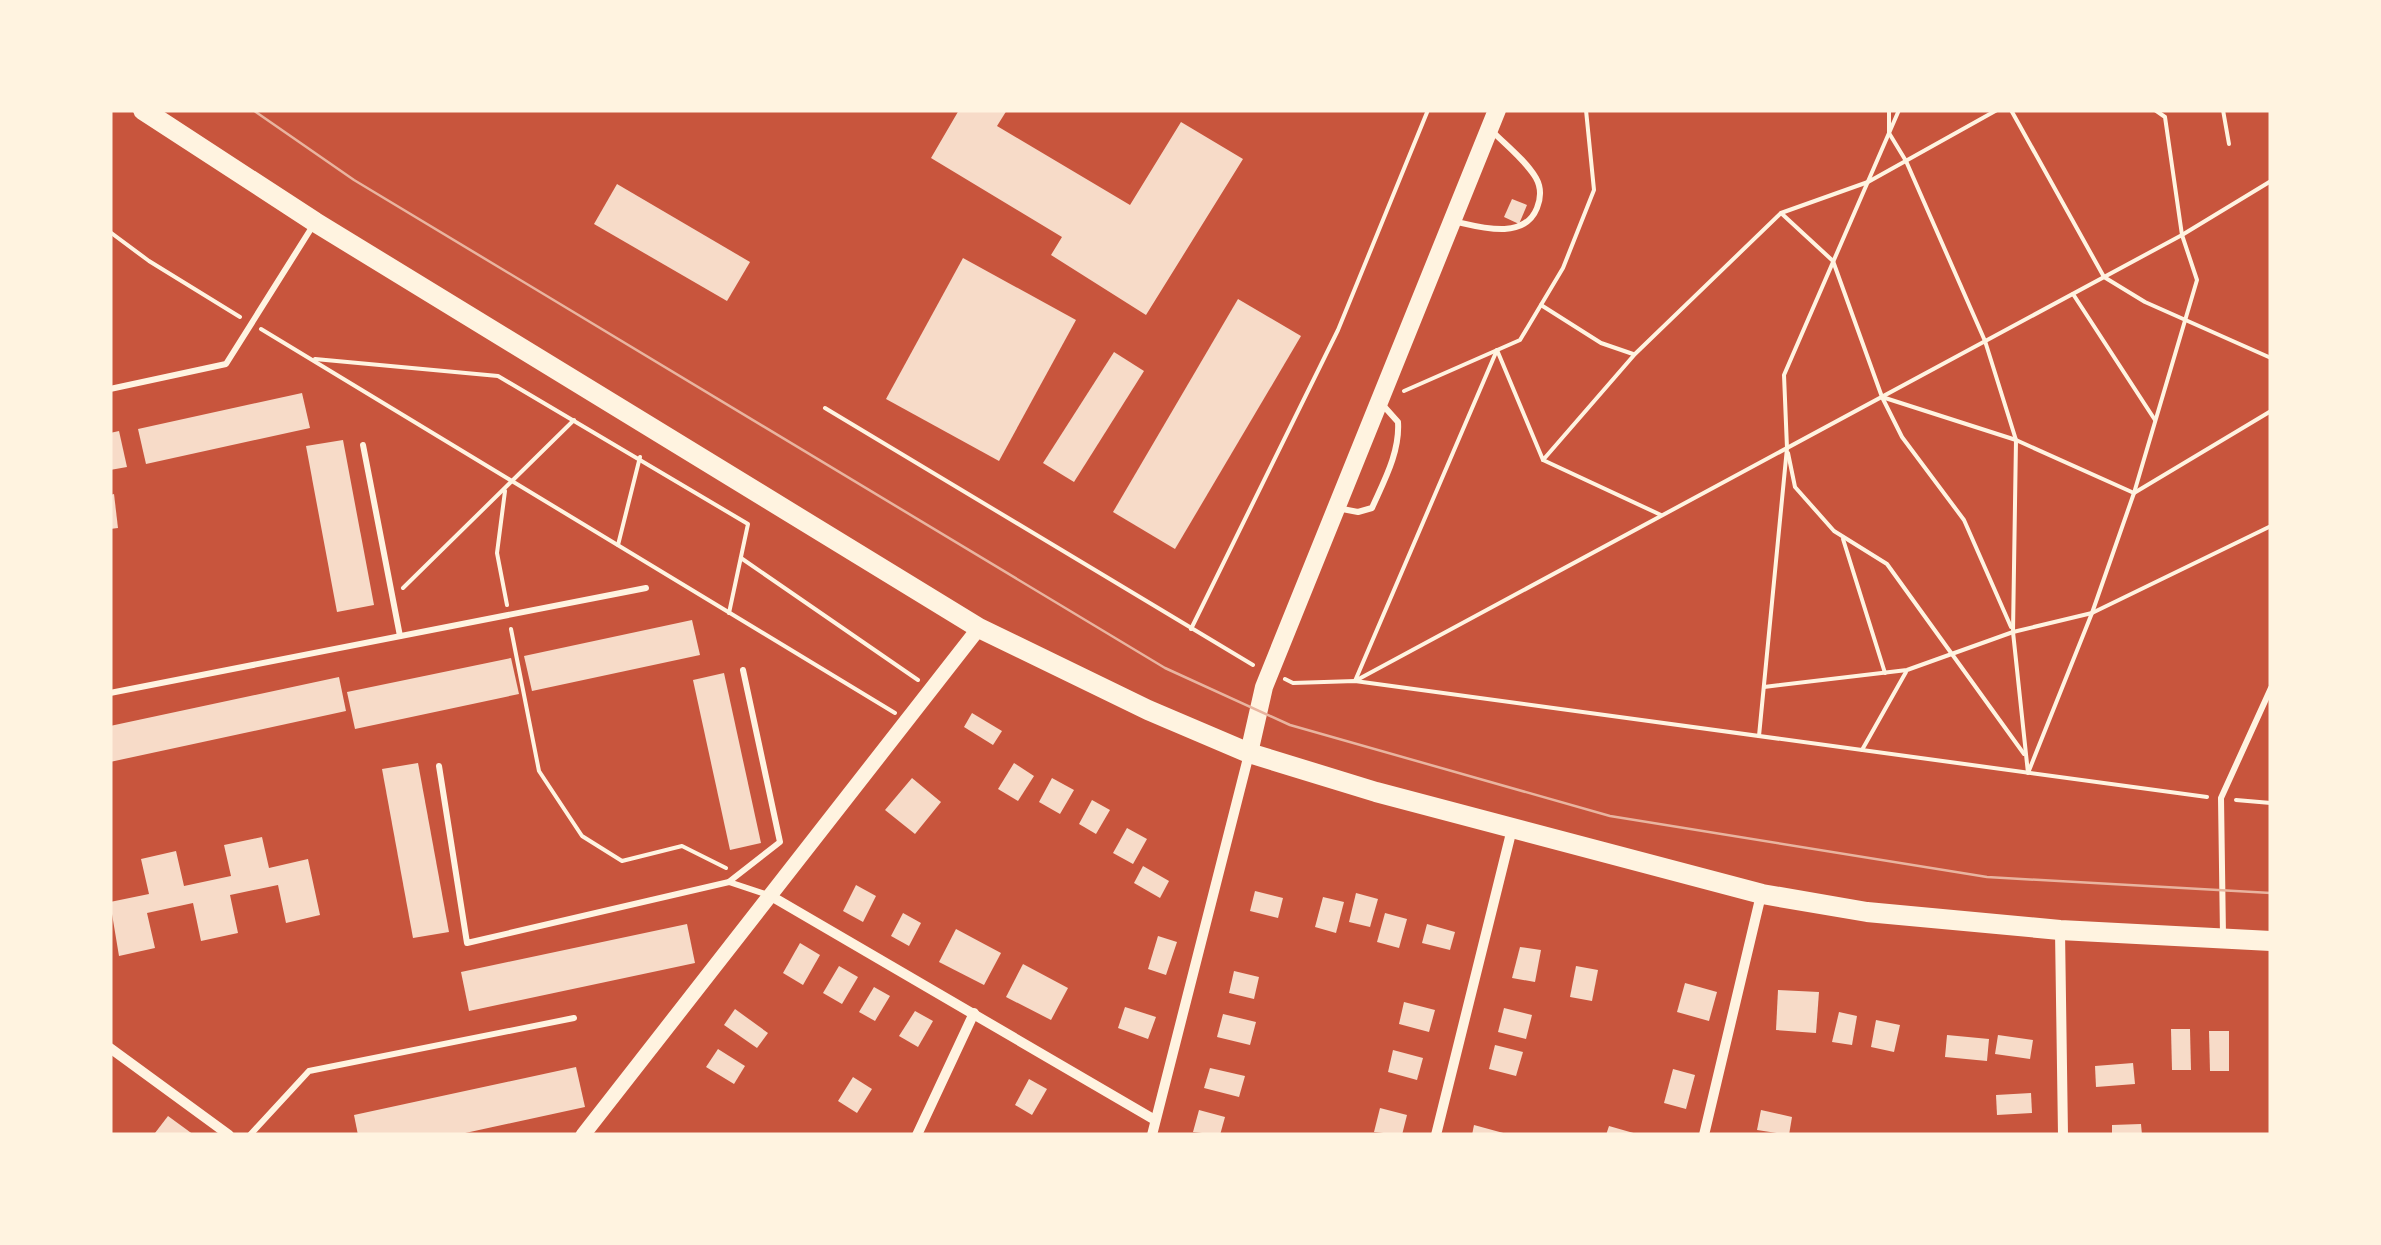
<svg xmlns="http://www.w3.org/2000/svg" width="2381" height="1245" font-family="'Noto Sans',sans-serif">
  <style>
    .building { fill: #f7dbc8 }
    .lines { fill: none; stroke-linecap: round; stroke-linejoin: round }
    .path { stroke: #fff3e0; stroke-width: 4 }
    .service { stroke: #fff3e0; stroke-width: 6 }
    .minor { stroke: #fff3e0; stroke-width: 10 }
    .tertiary { stroke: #fff3e0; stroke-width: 15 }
    .secondary { stroke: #fff3e0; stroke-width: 18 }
    .primary { stroke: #fff3e0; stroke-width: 20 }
    .tram { stroke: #e9b49f; stroke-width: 2.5 }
  </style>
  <rect width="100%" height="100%" fill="#c8553d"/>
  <g class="building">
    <polygon points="959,110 1007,110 997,126 1130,205 1181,122 1243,159 1146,315 1051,255 1062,237 931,158"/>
    <polygon points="617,184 750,262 727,301 594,224"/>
    <polygon points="1512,199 1527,205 1519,224 1504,217"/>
    <polygon points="963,258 1076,320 999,461 886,399"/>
    <polygon points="1238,299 1301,336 1175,549 1113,512"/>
    <polygon points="1114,352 1144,371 1074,482 1043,463"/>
    <polygon points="302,393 310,428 146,464 138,429"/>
    <polygon points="119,431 127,467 110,470 110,433"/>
    <polygon points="343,440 374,605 337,612 306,446"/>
    <polygon points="114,494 118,528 110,529 110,495"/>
    <polygon points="692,620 700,655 532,691 524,656"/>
    <polygon points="511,658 519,694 355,729 347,692"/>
    <polygon points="724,673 761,843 730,850 693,680"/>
    <polygon points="339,677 346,711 110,762 110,726"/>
    <polygon points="972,713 1002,731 993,745 964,727"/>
    <polygon points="418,763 449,932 413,938 382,769"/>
    <polygon points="1014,763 1034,776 1018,801 998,789"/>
    <polygon points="912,778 941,802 915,834 885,810"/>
    <polygon points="1052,778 1074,790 1060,814 1039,802"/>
    <polygon points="1092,800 1110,810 1096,834 1079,824"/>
    <polygon points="1127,828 1147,839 1133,864 1113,853"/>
    <polygon points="262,837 269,868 308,859 320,915 286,923 278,885 230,895 238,933 201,941 193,903 147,913 155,948 119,956 110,902 149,894 141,859 176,851 184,886 231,876 224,845"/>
    <polygon points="1143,866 1169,881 1160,898 1134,883"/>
    <polygon points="856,885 876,896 863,922 843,911"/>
    <polygon points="1255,891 1283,898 1278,918 1250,911"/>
    <polygon points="1356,893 1378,899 1370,927 1349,922"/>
    <polygon points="1323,897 1344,902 1336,933 1315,927"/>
    <polygon points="903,913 921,923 909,946 891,936"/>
    <polygon points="1385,913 1407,919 1399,948 1377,942"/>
    <polygon points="687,924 695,963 469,1011 461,972"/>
    <polygon points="1427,924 1455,932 1450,950 1422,943"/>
    <polygon points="956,929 1001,953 984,985 939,962"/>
    <polygon points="1158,936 1177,942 1166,975 1148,969"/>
    <polygon points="800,943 820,955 803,985 783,973"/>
    <polygon points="1520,947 1541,950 1535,982 1512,978"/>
    <polygon points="1023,964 1068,988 1051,1020 1006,997"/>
    <polygon points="839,966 858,977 842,1004 823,993"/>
    <polygon points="1576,966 1598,970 1592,1001 1570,997"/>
    <polygon points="1234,971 1259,977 1254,999 1229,993"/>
    <polygon points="1685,983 1717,992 1709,1021 1677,1012"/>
    <polygon points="874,987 890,996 875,1021 859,1012"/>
    <polygon points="1778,990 1819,992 1816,1033 1776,1030"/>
    <polygon points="1404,1002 1435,1010 1429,1032 1399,1024"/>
    <polygon points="1125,1007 1156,1017 1148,1039 1118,1028"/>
    <polygon points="1504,1008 1532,1015 1526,1039 1498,1032"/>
    <polygon points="735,1009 768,1033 757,1048 724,1025"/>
    <polygon points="915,1011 933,1021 918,1047 899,1036"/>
    <polygon points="1839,1012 1857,1016 1852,1045 1832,1042"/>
    <polygon points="1223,1014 1256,1022 1250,1045 1217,1037"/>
    <polygon points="1876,1020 1900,1025 1894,1052 1871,1047"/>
    <polygon points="2171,1029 2190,1029 2191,1070 2172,1070"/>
    <polygon points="2209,1031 2229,1031 2229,1071 2210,1071"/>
    <polygon points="1947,1035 1989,1039 1987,1061 1945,1057"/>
    <polygon points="1998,1035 2033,1040 2030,1059 1995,1054"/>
    <polygon points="1495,1045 1523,1052 1516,1076 1489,1069"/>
    <polygon points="718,1049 745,1066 734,1084 706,1067"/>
    <polygon points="1393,1050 1423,1058 1417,1080 1388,1072"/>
    <polygon points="2133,1063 2135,1084 2096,1087 2095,1066"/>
    <polygon points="576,1067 585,1107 456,1135 358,1135 354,1115"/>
    <polygon points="1210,1068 1245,1076 1239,1097 1204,1088"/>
    <polygon points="1673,1069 1695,1075 1686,1109 1664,1103"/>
    <polygon points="853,1077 872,1089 857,1113 838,1101"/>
    <polygon points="1029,1079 1047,1089 1032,1115 1015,1105"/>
    <polygon points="2031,1093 2032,1113 1997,1115 1996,1095"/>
    <polygon points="1380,1108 1407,1115 1402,1135 1374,1132"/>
    <polygon points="1199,1110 1225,1117 1220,1135 1193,1132"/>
    <polygon points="1761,1110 1792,1117 1789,1135 1757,1130"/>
    <polygon points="168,1116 194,1135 155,1133"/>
    <polygon points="2141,1124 2142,1135 2112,1135 2112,1125"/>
    <polygon points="1474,1125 1507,1134 1507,1135 1472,1135"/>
    <polygon points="1609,1126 1637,1134 1636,1135 1606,1135"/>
  </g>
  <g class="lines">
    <g class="path">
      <polyline points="1889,110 1889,133 1906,161 1985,341 2016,440 2013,632 2028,773 2092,613 2134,493 2197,280 2182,235 2165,117 2155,110"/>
      <polyline points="2011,110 2104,277 2145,302 2271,358"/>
      <polyline points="2223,110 2229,144"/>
      <polyline points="1781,213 1833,261 1882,397 1902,437 1964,520 2011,627"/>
      <polyline points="110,232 149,261 240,317"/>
      <polyline points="2073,294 2155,420"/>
      <polyline points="1541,305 1601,343 1633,354"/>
      <polyline points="261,329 895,713"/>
      <polyline points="1497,350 1543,460 1635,354 1781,213 1868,182 1997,110"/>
      <polyline points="315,359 498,376 748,524 729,613"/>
      <polyline points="1404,391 1520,340 1563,268 1594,190 1586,110"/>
      <polyline points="1882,397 2016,440 2134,493 2271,411"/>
      <polyline points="825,408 1253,665"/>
      <polyline points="1788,453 1795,487 1834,531 1887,564 2024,754"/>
      <polyline points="1543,460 1661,515"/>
      <polyline points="505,491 497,553 507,605"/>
      <polyline points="1843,539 1885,673"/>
      <polyline points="618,545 640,457"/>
      <polyline points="741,558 918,680"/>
      <polyline points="403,588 574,420"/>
      <polyline points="511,629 539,771 582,836 622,861 682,846 726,868"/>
      <polyline points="1191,629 1338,330 1428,110"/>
      <polyline points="1285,679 1293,683 1355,681 2207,797"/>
      <polyline points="1355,681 2182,235 2271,181"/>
      <polyline points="1355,681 1497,350"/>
      <polyline points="1764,687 1907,670 2013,632 2092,613 2271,526"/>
      <polyline points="1759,736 1787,448 1784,375 1899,110"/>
      <polyline points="1862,750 1906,672"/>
      <polyline points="2236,800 2271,803"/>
    </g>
    <g class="service">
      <path d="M1453,221C1480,227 1524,241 1537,208C1541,198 1541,187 1536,178C1526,161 1507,146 1493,132"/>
      <polyline points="110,389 226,364 314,224"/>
      <polyline points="363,445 400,636"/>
      <path d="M1337,508L1358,512L1372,508C1384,481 1400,452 1398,422L1381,403"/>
      <polyline points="110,693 646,588"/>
      <polyline points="439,766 467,943 729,882 768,895"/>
      <polyline points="730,881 780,842 743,670"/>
      <polyline points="2223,936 2221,798 2271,688"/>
      <polyline points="250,1135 309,1071 574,1018"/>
    </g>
    <g class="minor">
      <polyline points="771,896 1155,1120"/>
      <polyline points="2060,931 2063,1135"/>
      <polyline points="110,1048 229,1135"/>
      <polyline points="917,1135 974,1013"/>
      <polyline points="1152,1135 1249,754"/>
      <polyline points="1436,1135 1512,829"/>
      <polyline points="1704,1135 1761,895"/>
    </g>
    <polyline class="tertiary" points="583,1135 979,628"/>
    <polyline class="secondary" points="1249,753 1264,687 1497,110"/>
    <polyline class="primary" points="143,110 315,222 979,628 1148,710 1249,753 1376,792 1762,894 1867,912 2060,930 2271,941"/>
    <polyline class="tram" points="253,110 354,180 1165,668 1290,725 1610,816 1987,877 2271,893"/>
  </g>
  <rect width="2381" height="1245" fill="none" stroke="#fff3e0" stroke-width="225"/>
</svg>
